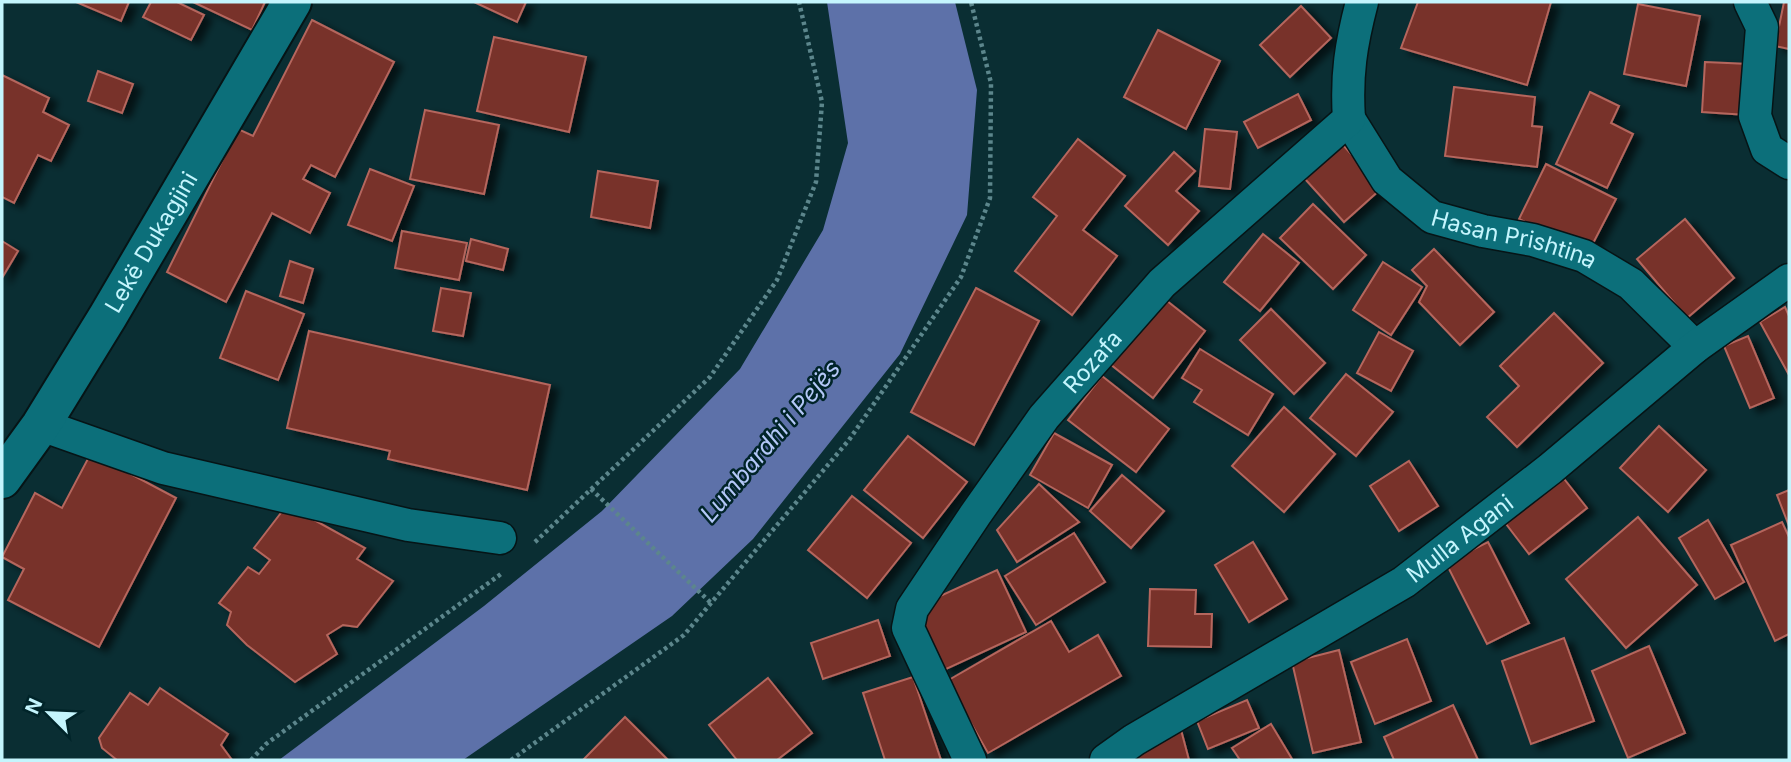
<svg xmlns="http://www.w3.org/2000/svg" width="1791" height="762" font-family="Inter,sans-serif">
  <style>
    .water { fill: #5d71a9 }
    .building { fill: #783029; stroke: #b5665d; stroke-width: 2; filter: url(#shadow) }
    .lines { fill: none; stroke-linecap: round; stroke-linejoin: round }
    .street-casing { stroke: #061416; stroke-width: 35 }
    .secondary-casing { stroke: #061416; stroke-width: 42 }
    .path { stroke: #5c868c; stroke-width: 4.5; stroke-dasharray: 3.5 3.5; stroke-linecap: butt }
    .street { stroke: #0c6f7a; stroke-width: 32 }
    .secondary { stroke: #0c6f7a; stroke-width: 38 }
    .labels { text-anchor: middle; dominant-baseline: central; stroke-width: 5; stroke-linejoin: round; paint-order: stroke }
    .street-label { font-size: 23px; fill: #c4f5fd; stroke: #002429 }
    .water-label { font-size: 24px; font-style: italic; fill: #b4c8f8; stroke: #002429 }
  </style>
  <defs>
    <filter id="shadow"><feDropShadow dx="8" dy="4.5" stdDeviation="3.5" flood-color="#0009"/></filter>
  </defs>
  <rect width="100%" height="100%" fill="#0a2e33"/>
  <polygon class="water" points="827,2 955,2 977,90 967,215 900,354 753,539 672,616 463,760 279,760 484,606 602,511 740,369 823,230 848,143"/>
  <g class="building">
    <polygon points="76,2 129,2 121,21"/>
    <polygon points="151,2 177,2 204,15 191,40 143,17"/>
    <polygon points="193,2 265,2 252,30"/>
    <polygon points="474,2 526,2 517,22"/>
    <polygon points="1418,2 1551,2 1527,85 1401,48"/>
    <polygon points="1784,2 1789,2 1789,49 1775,46"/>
    <polygon points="1638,4 1700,16 1686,86 1624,74"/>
    <polygon points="1301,6 1331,38 1290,77 1260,45"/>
    <polygon points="312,20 394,62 335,177 311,165 303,179 330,193 310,233 272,213 226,302 167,272 238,129 253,136"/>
    <polygon points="1158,30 1220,61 1186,129 1124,97"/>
    <polygon points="494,37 586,57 569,132 477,111"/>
    <polygon points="1705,62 1749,64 1747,115 1702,112"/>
    <polygon points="98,71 133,84 122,113 88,101"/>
    <polygon points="2,75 49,98 43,112 69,125 51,161 38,155 14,203 2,197"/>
    <polygon points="1454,87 1535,97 1532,126 1542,127 1537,167 1445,156"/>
    <polygon points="1590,92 1619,106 1611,123 1633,134 1607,188 1556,164"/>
    <polygon points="1298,94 1311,120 1258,148 1244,122"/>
    <polygon points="425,110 499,125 484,194 410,179"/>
    <polygon points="1205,129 1237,132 1230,189 1199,186"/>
    <polygon points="1078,139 1125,176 1083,230 1117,256 1072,315 1015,271 1057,216 1033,197"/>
    <polygon points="1343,145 1382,188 1344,222 1305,179"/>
    <polygon points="1174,152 1195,171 1176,191 1199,211 1168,245 1125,206"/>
    <polygon points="1546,164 1616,199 1588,253 1519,219"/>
    <polygon points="370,169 414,186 392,241 348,225"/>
    <polygon points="598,171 658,181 650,228 591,217"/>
    <polygon points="1313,204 1366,255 1333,289 1280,238"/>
    <polygon points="1685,219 1734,278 1687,318 1637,259"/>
    <polygon points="402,231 467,243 459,280 395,268"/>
    <polygon points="1263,234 1299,263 1260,311 1224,282"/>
    <polygon points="471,239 508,249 503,270 466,261"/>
    <polygon points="2,241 18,251 2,278"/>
    <polygon points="1434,249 1494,312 1460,345 1419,302 1427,286 1412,270"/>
    <polygon points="290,261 313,269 303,303 280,296"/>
    <polygon points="1383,262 1422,287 1391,335 1353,310"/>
    <polygon points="441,288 471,293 463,336 433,331"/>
    <polygon points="976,288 1039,321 974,445 911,412"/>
    <polygon points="246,291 304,314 278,380 220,358"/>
    <polygon points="1162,297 1205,331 1153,398 1110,364"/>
    <polygon points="1785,307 1789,316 1789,375 1760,322"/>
    <polygon points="1271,309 1325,363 1294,394 1240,340"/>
    <polygon points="1554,313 1603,363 1517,447 1487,417 1519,386 1500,366"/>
    <polygon points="309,331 550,385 527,490 388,459 390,451 287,428"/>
    <polygon points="1379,332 1413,351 1391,391 1357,373"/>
    <polygon points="1748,336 1774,398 1750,408 1724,346"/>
    <polygon points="1200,349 1273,394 1248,435 1194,402 1202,390 1182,378"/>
    <polygon points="1346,374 1393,412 1356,456 1310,418"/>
    <polygon points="1102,376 1169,429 1136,472 1068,420"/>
    <polygon points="1284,407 1335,454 1284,512 1232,466"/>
    <polygon points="1659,426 1706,470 1668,512 1620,468"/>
    <polygon points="1054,433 1112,465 1088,508 1030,475"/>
    <polygon points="908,436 967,482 923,538 864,490"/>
    <polygon points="91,453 176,498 99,647 8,600 24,569 2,557 35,493 62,508"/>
    <polygon points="1409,461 1438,506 1399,531 1370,486"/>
    <polygon points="1122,475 1164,511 1131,548 1090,511"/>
    <polygon points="1561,475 1587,508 1529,554 1503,520"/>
    <polygon points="1039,484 1079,522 1017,562 997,530"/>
    <polygon points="1789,490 1789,526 1777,495"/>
    <polygon points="852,496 911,543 867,598 808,550"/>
    <polygon points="287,505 365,548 357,559 393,581 357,627 343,625 327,635 337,654 295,682 247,645 227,625 231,612 219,603 248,567 259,574 270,560 254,548"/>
    <polygon points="1638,517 1697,585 1626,648 1566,579"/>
    <polygon points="1708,520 1744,582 1715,599 1679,538"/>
    <polygon points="1782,522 1789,537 1789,634 1775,641 1731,545"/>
    <polygon points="1074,533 1105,582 1036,625 1005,576"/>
    <polygon points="1253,542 1287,599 1249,622 1215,565"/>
    <polygon points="1488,542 1529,623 1487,644 1446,563"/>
    <polygon points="997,570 1026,632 944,670 916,607"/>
    <polygon points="1150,589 1196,590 1195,614 1212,614 1211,647 1148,646"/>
    <polygon points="878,620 890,656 823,679 811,643"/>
    <polygon points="1051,621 1069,652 1098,635 1121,676 988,753 947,681"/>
    <polygon points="1564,638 1594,721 1531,744 1502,661"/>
    <polygon points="1407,639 1431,701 1375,724 1351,662"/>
    <polygon points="1649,646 1685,733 1628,758 1592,671"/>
    <polygon points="1339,650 1361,742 1313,753 1292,662"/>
    <polygon points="913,677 941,760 885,760 863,693"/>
    <polygon points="768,678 812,733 777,760 737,760 709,725"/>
    <polygon points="160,688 228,734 221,745 232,760 117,760 102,748 99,738 130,693 148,705"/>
    <polygon points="1247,700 1259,728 1208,749 1197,721"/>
    <polygon points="1453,705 1478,760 1394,760 1384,737"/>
    <polygon points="625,717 668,760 583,760"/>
    <polygon points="1271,724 1292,759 1240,760 1232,748"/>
    <polygon points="1180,726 1189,760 1133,760 1131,751"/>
  </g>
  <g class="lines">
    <defs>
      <g id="street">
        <polyline points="1750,2 1762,27 1755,116 1767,149 1789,163"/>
        <path id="s1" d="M1349,119L1387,180L1432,217L1483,231L1533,240L1584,256L1631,284L1695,347"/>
        <polyline points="41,425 163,468 408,525 500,538"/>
        <path id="s2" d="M970,760L908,628L912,609L975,515L1044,417L1162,283L1349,119C1346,75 1351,44 1362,2"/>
        <path id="s3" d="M1106,760L1134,740L1404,582L1550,469L1695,347L1789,280"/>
      </g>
      <g id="secondary">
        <path id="s4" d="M2,479L41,425L108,316L292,2"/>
      </g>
    </defs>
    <use href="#street" class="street-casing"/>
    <use href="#secondary" class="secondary-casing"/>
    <g class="path">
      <polyline points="591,489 711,603"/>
      <polyline points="535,542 710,377 777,280 816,182 822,102 799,2"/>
      <polyline points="251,760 266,744 501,574"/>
      <polyline points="511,760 684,635 849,440 961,277 990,198 991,83 971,2"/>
    </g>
    <use href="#street" class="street"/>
    <use href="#secondary" class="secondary"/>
  </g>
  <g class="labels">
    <g class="street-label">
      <text stroke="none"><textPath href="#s1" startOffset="215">Hasan Prishtina</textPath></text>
      <text stroke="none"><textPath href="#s4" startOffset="280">Lekë Dukagjini</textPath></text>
      <text stroke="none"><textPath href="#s2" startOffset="472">Rozafa</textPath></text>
      <text stroke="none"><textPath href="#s3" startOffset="418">Mulla Agani</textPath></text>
    </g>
    <g class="water-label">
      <text transform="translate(770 441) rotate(-50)">Lumbardhi i Pejës</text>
    </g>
  </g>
  <rect width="1791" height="762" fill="none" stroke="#c4f5fd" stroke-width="7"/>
  <g transform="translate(49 713) rotate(294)" stroke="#002429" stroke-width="5" paint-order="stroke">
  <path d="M0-5L12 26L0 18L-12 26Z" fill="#c4f5fd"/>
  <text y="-10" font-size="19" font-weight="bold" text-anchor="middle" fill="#c4f5fd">N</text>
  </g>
</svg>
